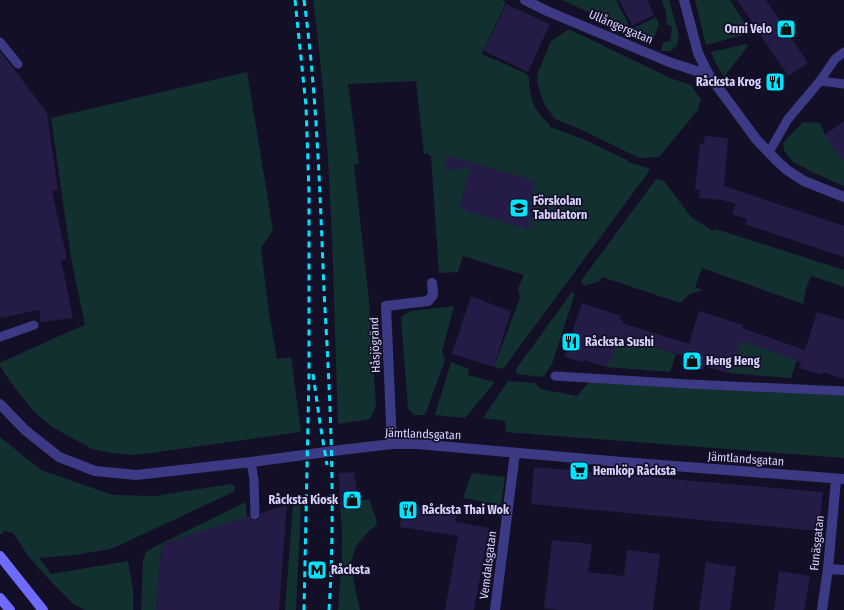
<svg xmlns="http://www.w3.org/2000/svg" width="844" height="610" font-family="'Fira Sans Condensed',sans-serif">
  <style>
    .green { fill: #12302f }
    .building { fill: #241b47 }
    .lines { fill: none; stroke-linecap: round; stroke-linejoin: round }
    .service { stroke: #3d3a85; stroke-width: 9 }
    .minor { stroke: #3d3a85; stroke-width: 10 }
    .secondary { stroke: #6f6bff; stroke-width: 10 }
    .rail { stroke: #00e5ff; stroke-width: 3; stroke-dasharray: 6 5; stroke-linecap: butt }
    .labels { text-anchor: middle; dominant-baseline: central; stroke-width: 3.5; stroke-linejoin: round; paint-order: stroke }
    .street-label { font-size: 12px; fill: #d9d4ff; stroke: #130f26 }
    .poi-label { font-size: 12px; font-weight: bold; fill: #d9d4ff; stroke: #130f26; text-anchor: start }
  </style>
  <rect width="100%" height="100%" fill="#130f26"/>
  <g class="green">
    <path d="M313,0H502L506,2L482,54L525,73L529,77C529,89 531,103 539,113C542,118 547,121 550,125V127L583,139L627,160L628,162L648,168L650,170L503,369L494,367L520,298L518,289L524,275L463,256L458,272L439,273L431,156L426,153L424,154L416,81L348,84L359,164L354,165L369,301L376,405L370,419L338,424C333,283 332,140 313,0Z"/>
    <polygon points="562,0 616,0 631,29 656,17 659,24 651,46 610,22"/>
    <polygon points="662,0 669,0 679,35 677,45 671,51 661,51 663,42 670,41 672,26 667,25 666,13"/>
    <polygon points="695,0 730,0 751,33 706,45"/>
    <polygon points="569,29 670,78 691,85 701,100 697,111 659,157 639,158 580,129 555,119 544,104 537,82 538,72 551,41"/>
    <polygon points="746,44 748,46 724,77 715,62 711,52"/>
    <polygon points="247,72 273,230 261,248 269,313 277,359 291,357 301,432 172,450 152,453 134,455 111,453 92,449 52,427 34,412 12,384 0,366 0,363 52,339 85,325 71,258 51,118"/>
    <polygon points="803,122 820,123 825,135 840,156 844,153 844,186 814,173 793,162 784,150 783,143"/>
    <polygon points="656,179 664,181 691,217 706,226 712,231 716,229 844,270 844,287 811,276 806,288 803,304 702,268 695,287 702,290 690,294 680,303 602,277 600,281 584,286 581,281"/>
    <polygon points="572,292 575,293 552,364 543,377 517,374 516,369"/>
    <polygon points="454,306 442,352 445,360 425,415 414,415 408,409 401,317 411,311"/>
    <polygon points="615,335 676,354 670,372 606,367"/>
    <polygon points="740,340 797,360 791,378 728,373 733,356 737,357"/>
    <polygon points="451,362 469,369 468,375 495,382 465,418 435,415"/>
    <polygon points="591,380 844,391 844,458 506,432 505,421 483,418 508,381 535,383 541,389 577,396"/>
    <polygon points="0,437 41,470 113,495 155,496 231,484 235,487 235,491 193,511 111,549 75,555 39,558 51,574 128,561 133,590 133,610 85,610 73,604 45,575 29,557 13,533 4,531 1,535 0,533"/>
    <polygon points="472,473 505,477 501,505 463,498"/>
    <path d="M369,499L376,518L377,525L367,533L356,546L351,561L355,588L360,610H338C340,577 345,542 340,509L358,505V501Z"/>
    <polygon points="246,502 247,517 166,543 161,550 156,610 141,610 143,560 146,552 154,547"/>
    <polygon points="293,504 301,504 296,610 285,610"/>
  </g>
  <g class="building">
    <polygon points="619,0 647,0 654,15 632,26"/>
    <polygon points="737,0 766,0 808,63 788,76"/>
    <polygon points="506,4 550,24 528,72 484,51"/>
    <polygon points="0,51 14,69 47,113 58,190 52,191 67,259 61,260 73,318 41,322 39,310 0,318"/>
    <polygon points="844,121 844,162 825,135"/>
    <polygon points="705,136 728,138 724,186 844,226 844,257 745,224 747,219 732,214 736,204 722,200 699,198 700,190 695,190 700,143 704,144"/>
    <polygon points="453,157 536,181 529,205 535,206 528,229 459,209 471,167 446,171 444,158"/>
    <polygon points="471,296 485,301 485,302 511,311 494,367 452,354"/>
    <polygon points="582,303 621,316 619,319 623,320 622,323 689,344 699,311 743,325 742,328 805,350 817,312 844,320 844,379 823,372 822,375 799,368 801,362 742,341 737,357 733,356 728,373 704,366 703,370 681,364 684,356 619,336 612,360 608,359 606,367 584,360 583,362 564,357"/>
    <polygon points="534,467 823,492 819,531 531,504"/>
    <polygon points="354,472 359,505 340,509 339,473"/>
    <polygon points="403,504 457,515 455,522 489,528 474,610 445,610 458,536 400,527"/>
    <polygon points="287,505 279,610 156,610 161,550 166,543 249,516 253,520 258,520 260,517 261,513"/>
    <polygon points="552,540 592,544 588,572 624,576 627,550 660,554 653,610 561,610 544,608"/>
    <polygon points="706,562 736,567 730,610 699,610"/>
    <polygon points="779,571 810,576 804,610 774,610"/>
  </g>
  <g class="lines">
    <g class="service">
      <polyline points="0,42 18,64"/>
      <polyline points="820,81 844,84"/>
      <polyline points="769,152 788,119 820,81 835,59 844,52"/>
      <polyline points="0,337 34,325"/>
      <polyline points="555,376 689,384 844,391"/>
      <polyline points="251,462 254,480 255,515"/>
    </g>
    <g class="minor">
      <polyline points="525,0 547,11 669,62 709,75"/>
      <polyline points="684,0 698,53 709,75 756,139 776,160 787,170 804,181 844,197"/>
      <polyline points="0,404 25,430 59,457 95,471 136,475 251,462 341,450 392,444 417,444 622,462 844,479"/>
      <polyline points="392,444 386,306 428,301 433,295 432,283"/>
      <polyline points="828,569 844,570"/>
      <polyline points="495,610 515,453"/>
      <polyline points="822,610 828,569 836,479"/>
    </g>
    <g class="secondary">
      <polyline points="0,556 43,610"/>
      <polyline points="0,598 10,610"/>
    </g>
    <g class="rail">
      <polyline points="295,0 306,106 309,192 309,374 304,610"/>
      <path d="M304,0C317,96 320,194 324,291C330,397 336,504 329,610"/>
      <polyline points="313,374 320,423 327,465"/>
    </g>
  </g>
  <defs>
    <symbol id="shop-square" viewBox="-11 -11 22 22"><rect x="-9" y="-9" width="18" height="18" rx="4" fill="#00e5ff" stroke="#130f26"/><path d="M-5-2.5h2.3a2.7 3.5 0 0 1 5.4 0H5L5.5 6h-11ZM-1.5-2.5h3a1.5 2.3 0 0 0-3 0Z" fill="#111"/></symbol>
    <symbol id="restaurant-square" viewBox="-11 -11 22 22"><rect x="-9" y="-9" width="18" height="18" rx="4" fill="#00e5ff" stroke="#130f26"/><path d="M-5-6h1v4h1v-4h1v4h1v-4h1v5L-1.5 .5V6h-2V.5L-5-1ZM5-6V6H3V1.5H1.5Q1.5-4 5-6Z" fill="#111"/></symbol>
    <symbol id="school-square" viewBox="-11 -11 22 22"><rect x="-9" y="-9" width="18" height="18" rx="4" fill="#00e5ff" stroke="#130f26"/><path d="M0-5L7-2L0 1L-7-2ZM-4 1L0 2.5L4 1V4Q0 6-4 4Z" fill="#111"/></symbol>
    <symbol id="supermarket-square" viewBox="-11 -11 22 22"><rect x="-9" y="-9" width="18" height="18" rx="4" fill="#00e5ff" stroke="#130f26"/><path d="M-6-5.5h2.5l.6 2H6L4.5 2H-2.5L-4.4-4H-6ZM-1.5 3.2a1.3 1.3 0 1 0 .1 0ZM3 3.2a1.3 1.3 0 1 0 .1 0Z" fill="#111"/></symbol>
    <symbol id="metro-square" viewBox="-11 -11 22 22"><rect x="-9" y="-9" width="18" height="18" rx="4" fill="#00e5ff" stroke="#130f26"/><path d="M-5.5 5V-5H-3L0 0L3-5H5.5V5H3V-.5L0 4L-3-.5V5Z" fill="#111"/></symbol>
  </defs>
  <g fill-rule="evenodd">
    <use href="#shop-square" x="775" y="18" width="22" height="22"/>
    <use href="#restaurant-square" x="764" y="71" width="22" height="22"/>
    <use href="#school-square" x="508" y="197" width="22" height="22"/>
    <use href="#restaurant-square" x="560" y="331" width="22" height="22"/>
    <use href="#shop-square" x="681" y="350" width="22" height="22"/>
    <use href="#supermarket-square" x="568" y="460" width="22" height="22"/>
    <use href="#shop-square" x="341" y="489" width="22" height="22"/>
    <use href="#restaurant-square" x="397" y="499" width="22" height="22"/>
    <use href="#metro-square" x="306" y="559" width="22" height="22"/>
  </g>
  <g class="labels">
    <g class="street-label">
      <text transform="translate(621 27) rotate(23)">Ullångergatan</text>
      <text transform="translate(375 345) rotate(-92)">Håsjögränd</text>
      <text transform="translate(423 434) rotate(2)">Jämtlandsgatan</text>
      <text transform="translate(746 459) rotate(4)">Jämtlandsgatan</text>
      <text transform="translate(817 543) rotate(-84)">Funäsgatan</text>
      <text transform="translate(488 565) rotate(-83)">Vemdalsgatan</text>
    </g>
    <g class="poi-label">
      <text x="772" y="29" text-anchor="end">Onni Velo</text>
      <text x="761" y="82" text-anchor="end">Råcksta Krog</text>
      <text x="533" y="201">Förskolan<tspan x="533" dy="14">Tabulatorn</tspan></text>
      <text x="585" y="342">Råcksta Sushi</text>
      <text x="706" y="361">Heng Heng</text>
      <text x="593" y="471">Hemköp Råcksta</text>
      <text x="338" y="500" text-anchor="end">Råcksta Kiosk</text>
      <text x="422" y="510">Råcksta Thai Wok</text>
      <text x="331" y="570">Råcksta</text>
    </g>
  </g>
</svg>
